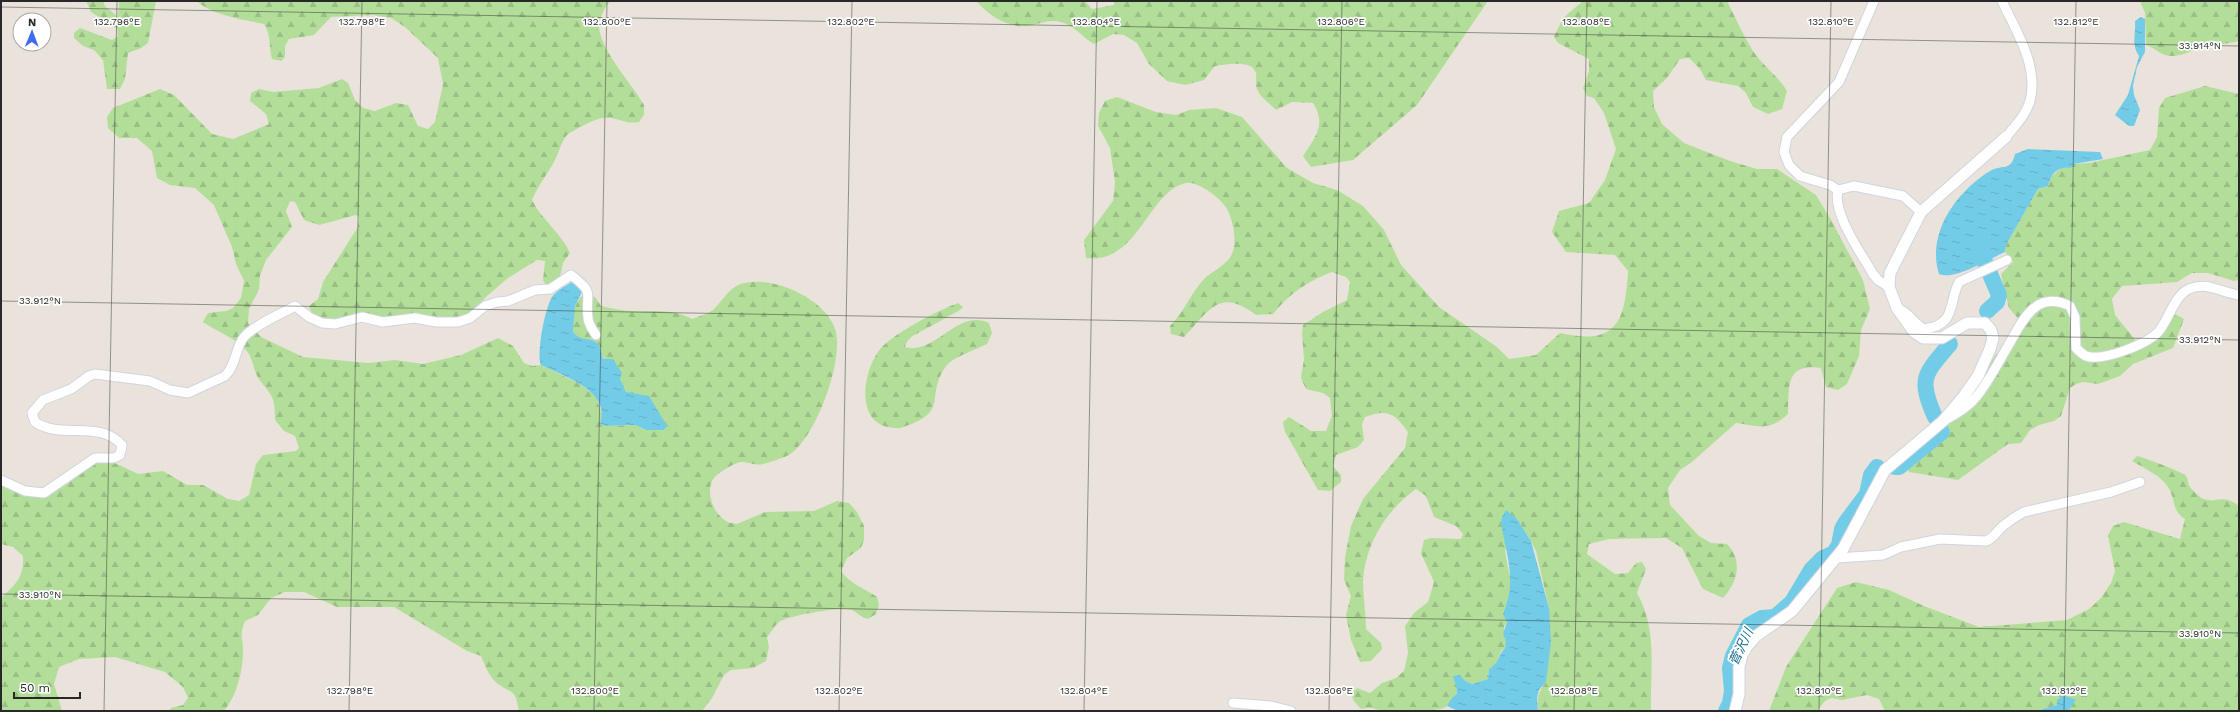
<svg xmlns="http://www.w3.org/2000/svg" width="2240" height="712" font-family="'Work Sans','Noto Sans JP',sans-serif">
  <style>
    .forest { fill: url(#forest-firs) }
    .water { fill: url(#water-ripples) }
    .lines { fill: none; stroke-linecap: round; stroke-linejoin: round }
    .river { stroke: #73cce7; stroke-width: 16 }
    .minor-casing { stroke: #d0d4e1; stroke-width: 11 }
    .tertiary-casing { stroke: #d0d4e1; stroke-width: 13 }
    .minor { stroke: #fff; stroke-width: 9 }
    .tertiary { stroke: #fff; stroke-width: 11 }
    .ticks { fill: none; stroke: #282828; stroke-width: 1; stroke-opacity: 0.45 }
    .labels { text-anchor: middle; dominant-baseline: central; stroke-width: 3.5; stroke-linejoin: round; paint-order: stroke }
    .water-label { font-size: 13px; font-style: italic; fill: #156a90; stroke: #fff }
    .ticks-label { font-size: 10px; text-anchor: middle; fill: #282828; stroke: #fff; stroke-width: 3.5; stroke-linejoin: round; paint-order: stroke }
  </style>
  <defs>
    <pattern id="forest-firs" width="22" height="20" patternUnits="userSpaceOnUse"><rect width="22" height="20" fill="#b3de9a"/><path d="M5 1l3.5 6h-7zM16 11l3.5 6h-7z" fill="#9abe85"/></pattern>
    <pattern id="water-ripples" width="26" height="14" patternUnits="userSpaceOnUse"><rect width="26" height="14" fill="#73cce7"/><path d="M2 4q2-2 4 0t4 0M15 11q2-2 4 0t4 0" fill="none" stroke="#64afc6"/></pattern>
  </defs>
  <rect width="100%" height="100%" fill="#eae3db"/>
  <g class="forest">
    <polygon points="86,1 103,1 105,6 118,17 119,1 156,1 148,43 141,48 128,53 125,79 120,89 107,89 103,60 94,50 83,46 74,38 74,33 80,28 112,40 118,36 117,29 91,12"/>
    <path d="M196,1H610C605,8 599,17 599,26C600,50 632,84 644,105V115L639,122C626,125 616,116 603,118C596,118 572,131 567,135C561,142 559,152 555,160C548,174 538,185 532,200C541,219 562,234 570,253L563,263L559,281L547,287L543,280L545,261L537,260L508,278L487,296L469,315L458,320L327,319L312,314L309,306L318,299L323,282L358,227L359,217L356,215L319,225L304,220L295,202L290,201L286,211L292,227L266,260L260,276L259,289L249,309L248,323L261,337L303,357L368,363L395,360L423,364L461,355L498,338L513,346L524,363L532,366L541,365L578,383L596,396L603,417L600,424L606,426L635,425L646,430H664L667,426L626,392L620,379L601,354L600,347L596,342L579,339L573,332C572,320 573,300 585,294L595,297L601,306C611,308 622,311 632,311C656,312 670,308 692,319C699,316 709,314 714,309C721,302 729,289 738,285C768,273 821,296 834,326C847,354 816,439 789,455C782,458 771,462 763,464C756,466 749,462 742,462C736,462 723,470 718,474C703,485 711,512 726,521C729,523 734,523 737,524L765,512L814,511L837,501L849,503L857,512L864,526V540L861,548L847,558L841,571C850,584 864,588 877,597L879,605L876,614L868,619C860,617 858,613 852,610C843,606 787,616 779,622C774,626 771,633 767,637L769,647L766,661L753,668L731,670L724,675L712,698L702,711H519C515,687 512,695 497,683C489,677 485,665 481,656L467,651L394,607H337L304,592H285L271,598L258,615L245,621C239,636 243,637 243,651C243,671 237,695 224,711H169L171,708L183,705L188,698L183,687L165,672L115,657L79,659L59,667L54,684L62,711H2L1,598C16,584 24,577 23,556L13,547L1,544V484L22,495L45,497L70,482L86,469L97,463H115L138,474L163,471L187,485H203L228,499L239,501L249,495L256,464L263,455L296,451L299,448L295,436L284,431L275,420C275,395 272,397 259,379C253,370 253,357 246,350C234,337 217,332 203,322L208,313L226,311L233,308L241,298L244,281L236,264L232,247L214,205L195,188L170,185L157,178L152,151L137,138H119L108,128L107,117L113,108L160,89L174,95L212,134L233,139L269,124L266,114L250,101L251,93L259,89L273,92L319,88L342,79L348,83L355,100L363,108L375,111L396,103L408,105L418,126L428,129L435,122L443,84L438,58L405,27L391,18L373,15L331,17L314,35L289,39L285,46V57L281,61L272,59C269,47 271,34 264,24C240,19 215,16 196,1Z"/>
    <path d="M967,1H1085L1092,9L1114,5V1H1488L1417,105L1353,160L1311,167L1303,156C1315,137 1327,125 1313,103L1292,102L1276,110C1270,104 1260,97 1257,89C1255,84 1257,78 1256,73C1252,59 1225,65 1215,66L1204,80L1185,85L1167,81L1149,64L1137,43L1124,35L1113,34L1094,44C1082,37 1075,26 1061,22C1049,19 1039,24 1028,26C1007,28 990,16 977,2Z"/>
    <path d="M1583,1H1727C1735,17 1743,35 1753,51C1763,66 1777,75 1787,91L1782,109L1768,114L1753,107L1746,93L1738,86L1706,80L1700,69L1689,58L1680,59L1667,78L1653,91L1654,107L1662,124L1684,143L1730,161L1757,169H1777L1816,195L1830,218L1863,280L1870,309L1861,330L1859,356L1847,384L1838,390L1826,387L1821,368C1785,363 1789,387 1788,414C1769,432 1759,426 1736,423L1692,462L1680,470L1668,488L1670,505L1699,536L1711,543L1727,544C1743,560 1738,582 1723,598L1703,589L1682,548L1666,538L1609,539L1589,544L1587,554L1615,574L1628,573L1636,563L1642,562L1646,569L1637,593C1658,630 1650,671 1651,711H1538C1537,698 1538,692 1546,682L1549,608L1536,551L1531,541L1517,519L1505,551L1511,583L1507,604V622L1504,627L1507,641L1505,648L1501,651L1496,665L1489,669L1488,679L1472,684L1465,681H1455L1458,690C1456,696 1451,704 1446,707C1438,712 1392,712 1382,711C1373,708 1372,707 1361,709L1353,700L1352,693L1357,688L1370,693L1382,683L1396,678L1404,671L1408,653L1405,626L1414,613L1428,602L1434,582L1421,553L1424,540L1431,538L1461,539L1463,534L1456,526L1434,517L1426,496L1416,489C1386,510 1365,545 1363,582C1363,597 1366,613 1366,629L1381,643L1382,649L1371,661L1360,662L1351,640L1346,615L1351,596L1344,580L1345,557L1351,526L1363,499L1405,448L1408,432C1394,413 1388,409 1365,417L1362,424L1364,440L1358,447L1336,455L1333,466L1341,475V482L1330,491L1318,490L1285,432L1283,422L1289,417L1311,431H1326L1332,416L1330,398L1323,393L1306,389L1301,378L1304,359L1302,334L1303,325L1323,312L1347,300L1350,282L1346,277L1332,272C1308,281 1290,293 1273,314L1256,315C1219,287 1210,310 1184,337L1171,334L1170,326C1184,312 1191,293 1204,279C1211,272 1221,268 1228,260C1239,248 1234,224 1228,211C1223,200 1199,181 1186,183C1148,191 1138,265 1086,258L1084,240L1113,201L1115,182L1110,148L1098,126L1099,113L1105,101L1117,97L1156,112L1176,115L1189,110L1216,108L1242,117L1287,168L1313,183L1337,190L1363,206L1384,230L1401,265L1439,307L1497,347L1509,359L1536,355L1560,333C1617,346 1625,322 1628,271L1615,255L1566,252L1552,232L1559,211L1589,203L1605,180L1616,149L1604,113L1594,98L1587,96L1583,88L1589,71V59L1558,43L1554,37L1563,18Z"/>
    <path d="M2140,1H2239V41C2226,44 2214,45 2202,48C2191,50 2177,59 2165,55C2159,53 2153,47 2146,45L2145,13Z"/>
    <polygon points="2205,86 2239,94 2239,280 2234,281 2208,273 2192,273 2177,282 2122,286 2112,299 2115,315 2141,347 2157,341 2175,314 2184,319 2173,348 2133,364 2120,376 2098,384 2083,382 2076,384 2070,388 2061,416 2054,421 2039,425 2030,430 2021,443 2008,444 1958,480 1909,472 1906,466 2022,323 2009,308 2001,274 2013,262 2005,252 2006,245 2038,189 2048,186 2051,177 2061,168 2071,168 2073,164 2089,163 2150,150 2157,137 2159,108 2165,98"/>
    <path d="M958,303L963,307L960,310L911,337L906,343L905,347C935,356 957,308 989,323L992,333L987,344C977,349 954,357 947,365C923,396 953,412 900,428C896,429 892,427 888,427C854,420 864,366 882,347C898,331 937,311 958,303Z"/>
    <path d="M2137,456C2143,457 2182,472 2185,475C2189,479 2187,483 2190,487C2192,490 2200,498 2204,499C2217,504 2221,493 2239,506V711H2067L2076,700L2036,711H1885L1879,699L1867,695L1842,700L1831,698L1825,701L1817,711H1769L1786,667L1837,588L1856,582L1889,590L1924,606L1979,627L2067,620L2089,609L2101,598L2111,583L2115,571L2108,535L2113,526L2124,522L2180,539L2185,519C2171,510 2176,499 2168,487C2160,475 2144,468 2132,461Z"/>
  </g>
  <g class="water">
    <path d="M2141,17L2145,19V52L2137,67L2133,86L2134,95L2140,110L2134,126H2129L2115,115L2128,95L2139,56C2131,45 2136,34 2135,21Z"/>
    <path d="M2028,149L2100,152L2103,159L2074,164L2071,168C2057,166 2051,174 2048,186L2038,189L2006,245L2005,252C1989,259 1954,281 1939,274C1926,233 1957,191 1990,171C2002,164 2011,172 2015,154Z"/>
    <path d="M572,282L579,286L582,292L575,306L573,332C582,342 587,337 596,342C602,346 600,354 604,359H613L622,373L620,379L626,392L649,396L667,426L664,430H646L635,425L606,426L600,424C612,391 563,376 541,365C536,355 545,307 552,297C556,291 565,286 572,282Z"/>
    <path d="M1506,510L1517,519L1531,541L1549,608L1551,642L1546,682L1539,690L1537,698L1538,711H1458L1447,706C1456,688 1461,702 1453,676L1460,675L1465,681L1472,684L1488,679L1489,669C1500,663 1498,654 1505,648L1506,641L1503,634L1507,622L1503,614C1517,579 1507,559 1501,523L1502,517Z"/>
    <polygon points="2063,695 2076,700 2068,711 2036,711 2057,705 2057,700"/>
  </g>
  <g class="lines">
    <g class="river">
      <polyline points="1980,241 1979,248 1999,295 1997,302 1987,311"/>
      <path d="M1935,417C1918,378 1924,375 1950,344"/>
      <polyline points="1895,467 1899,467 1942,432 1940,429"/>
      <polyline points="1726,711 1730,703 1732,691 1730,668 1733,656 1749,625 1762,618 1775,617 1792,602 1811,570 1823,558 1834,553 1839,545 1842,529 1846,522 1867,494 1871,475 1877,467"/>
    </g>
    <defs>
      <g id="minor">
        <path d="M2002,1C2016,31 2039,66 2030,101C2026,115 2015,126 2006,137"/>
        <polyline points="1838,190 1830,185 1800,176 1789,165 1784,152 1787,137 1839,82 1874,1"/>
        <path d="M1838,190C1832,213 1861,253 1873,274L1878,280L1889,287"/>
        <polyline points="1838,190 1854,186 1903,196 1921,212"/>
        <path d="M1897,308C1909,312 1913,323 1924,329C1957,325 1948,303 1959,282L2007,260"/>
        <path d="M1945,420C1957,414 1969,406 1977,396C1989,381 1998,363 2008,346C2022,322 2035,289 2070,306L2075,317L2076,348C2079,351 2082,354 2086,356C2102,362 2148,344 2159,331C2169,319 2174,296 2189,289C2208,281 2221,293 2239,295"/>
        <path d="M1,480L25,491L44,493L95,458H114L120,455L122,445C98,419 61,440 35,422L32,413L43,400L71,389L89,376L95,374L150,381L170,390L188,393L225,376C236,366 235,348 244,337C254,325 281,314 295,306L309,317L322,323L335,324L362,317L383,322L415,318L436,322H458L470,318L485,306L497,302L508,301L535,290L550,289L571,275C596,294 585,292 588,318C588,324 593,330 596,335"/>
        <path d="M1837,558L1883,555L1901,547L1940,539L1986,541C1994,538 1996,532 2003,526C2009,521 2016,516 2024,512L2111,492L2140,482"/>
        <polyline points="1233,703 1271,706 1291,711"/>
      </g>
      <polyline id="tertiary" points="1735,711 1739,694 1739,667 1742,655 1748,645 1756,636 1792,611 1843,549 1885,470 1943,421 1964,396 1978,376 1990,349 1993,338 1991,330 1985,323 1967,323 1942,338 1923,338 1914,332 1897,308 1889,287 1890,273 1921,212 2006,137"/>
    </defs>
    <use href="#minor" class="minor-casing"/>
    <use href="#tertiary" class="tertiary-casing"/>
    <use href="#minor" class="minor"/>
    <use href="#tertiary" class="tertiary"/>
  </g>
  <path class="ticks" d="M1,7L2239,46M1,301L2239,340M1,594L2239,633M104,711L117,1M349,711L362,1M594,711L607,1M839,711L852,1M1084,711L1097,1M1329,711L1342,1M1574,711L1587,1M1819,711L1831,1M2064,711L2076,1"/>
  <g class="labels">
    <g class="water-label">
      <text transform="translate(1741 647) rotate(-65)">菅沢川</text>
    </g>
  </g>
  <g class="ticks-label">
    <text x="117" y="25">132.796°E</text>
    <text x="362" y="25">132.798°E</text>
    <text x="607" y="25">132.800°E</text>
    <text x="851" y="25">132.802°E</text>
    <text x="1096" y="25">132.804°E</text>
    <text x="1341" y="25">132.806°E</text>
    <text x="1586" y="25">132.808°E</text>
    <text x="1831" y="25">132.810°E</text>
    <text x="2076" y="25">132.812°E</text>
    <text x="2200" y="49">33.914°N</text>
    <text x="40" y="304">33.912°N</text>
    <text x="2200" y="343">33.912°N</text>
    <text x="40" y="598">33.910°N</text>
    <text x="2200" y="637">33.910°N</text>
    <text x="350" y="694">132.798°E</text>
    <text x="595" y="694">132.800°E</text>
    <text x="839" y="694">132.802°E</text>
    <text x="1084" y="694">132.804°E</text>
    <text x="1329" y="694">132.806°E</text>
    <text x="1574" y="694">132.808°E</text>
    <text x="1819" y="694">132.810°E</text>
    <text x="2064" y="694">132.812°E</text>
  </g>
  <rect width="2240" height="712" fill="none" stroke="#282828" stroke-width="4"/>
  <g transform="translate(32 32) rotate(1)"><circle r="19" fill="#ffffff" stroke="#a9a9a9"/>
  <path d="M0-3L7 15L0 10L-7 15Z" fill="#4369ef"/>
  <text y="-6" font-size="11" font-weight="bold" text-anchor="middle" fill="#282828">N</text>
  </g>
  <path d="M14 692v6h66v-6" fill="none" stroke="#282828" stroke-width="2"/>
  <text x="20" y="692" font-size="12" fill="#282828" stroke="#ffffff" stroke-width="3" paint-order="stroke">50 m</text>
</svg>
